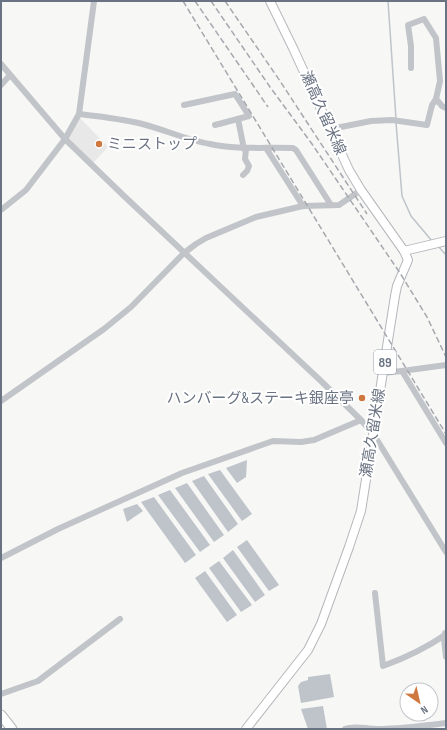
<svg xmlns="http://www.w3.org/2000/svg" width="447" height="730" font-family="'Sofia Sans Condensed','Noto Sans JP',sans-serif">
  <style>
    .built { fill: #e8e8e8 }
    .water { fill: #bec4ca }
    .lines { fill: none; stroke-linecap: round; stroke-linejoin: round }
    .stream { stroke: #bec4ca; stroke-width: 1.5 }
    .major-casing { stroke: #b5b7bc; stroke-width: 10 }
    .highway-casing { stroke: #b6b8bc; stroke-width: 11 }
    .minor { stroke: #c1c4c8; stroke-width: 6 }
    .major { stroke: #fff; stroke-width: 8 }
    .highway { stroke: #fff; stroke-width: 9 }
    .rail { stroke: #a5a8ae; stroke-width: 1.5; stroke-dasharray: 6 3; stroke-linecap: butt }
    .poi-dot { fill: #ce773e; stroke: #fff; stroke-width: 1.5 }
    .labels { text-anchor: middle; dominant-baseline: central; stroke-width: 4; stroke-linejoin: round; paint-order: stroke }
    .shield { fill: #fff; stroke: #979da8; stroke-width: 1 }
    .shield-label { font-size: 14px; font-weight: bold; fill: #6a7382 }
    .street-label { font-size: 15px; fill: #6a7382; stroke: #fff }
    .poi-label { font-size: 15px; fill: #6a7382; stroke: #fff; text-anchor: start }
  </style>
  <rect width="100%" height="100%" fill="#f7f7f5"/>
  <polygon class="built" points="80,118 108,147 93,163 69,140 68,137"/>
  <g class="water">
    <polygon points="247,460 246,477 237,483 226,468"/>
    <polygon points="220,470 252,514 242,521 208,474"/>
    <polygon points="204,476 238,524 228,532 192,481"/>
    <polygon points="187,483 224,535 214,542 175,488"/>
    <polygon points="170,490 210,545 200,552 158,495"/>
    <polygon points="154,497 196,555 185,563 141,502"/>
    <polygon points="137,504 143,511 127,522 123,509"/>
    <polygon points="247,540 279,585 269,591 237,547"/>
    <polygon points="233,550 265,595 255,602 223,558"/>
    <polygon points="219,561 252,605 241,612 209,568"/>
    <polygon points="205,571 237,615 227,622 195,578"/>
    <polygon points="330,674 334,697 301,703 298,686 301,682 308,680 308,677"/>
    <polygon points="323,706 327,729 308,729 301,709"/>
  </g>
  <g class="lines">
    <g class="stream">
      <polyline points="388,1 396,119"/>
      <polyline points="396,123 402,196 411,216 432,241"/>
      <polyline points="438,246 446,255"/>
    </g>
    <defs>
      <g id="major">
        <polyline points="404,251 446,241"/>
        <polyline points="246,729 308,650 321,624 349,547 361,511 395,296 397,286 408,260 404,251 361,190 349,170 293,48 270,1"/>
      </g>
      <polyline id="highway" points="1,715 12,729"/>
    </defs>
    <use href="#major" class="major-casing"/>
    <use href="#highway" class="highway-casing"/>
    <g class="minor">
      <polyline points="1,64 65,139 124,196 322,382 361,420 374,435 446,552"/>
      <polyline points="411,68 411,46 408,25 424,19 436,38 440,81 436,99"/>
      <polyline points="1,85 10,75"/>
      <polyline points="184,105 235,94 249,116 215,125"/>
      <path d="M79,114C101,117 124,119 146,125C167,131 188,140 210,144C237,150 265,147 293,148L296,150L331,205"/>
      <polyline points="238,119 244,149"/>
      <polyline points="331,129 371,121 392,120 427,125 432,105 436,99 442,106 446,108"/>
      <polyline points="266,148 303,206"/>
      <polyline points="243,175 247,171 249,166 245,159 246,149"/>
      <polyline points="1,210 26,190 65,139 79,114 94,1"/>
      <polyline points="402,371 446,365"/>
      <polyline points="383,373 402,371 446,443"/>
      <polyline points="1,401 104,329 131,307 184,253 196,244 206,238 256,217 303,206 339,205 361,190"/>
      <polyline points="1,558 58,529 182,473 273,441 301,442 314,440 361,420"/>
      <path d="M375,593L383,666C405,658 426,648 445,635"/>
      <polyline points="445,633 444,639 446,657"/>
      <polyline points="1,694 38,681 120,619"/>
      <path d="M345,729C355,725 366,729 377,729C400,729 423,726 446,723"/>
    </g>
    <use href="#major" class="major"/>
    <use href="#highway" class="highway"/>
    <g class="rail">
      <polyline points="183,1 446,434"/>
      <polyline points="195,1 268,107"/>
      <polyline points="211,1 270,87 312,144 400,273 427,317 446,357"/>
      <polyline points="225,1 280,81 367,214"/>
    </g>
  </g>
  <g class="poi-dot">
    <circle cx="99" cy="144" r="4"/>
    <circle cx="362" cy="398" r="4"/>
  </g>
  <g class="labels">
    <rect class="shield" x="374" y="350" width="22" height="24" rx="3"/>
    <g class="shield-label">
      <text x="385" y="362">89</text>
    </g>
    <g class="street-label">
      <text transform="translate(323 113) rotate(66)">瀬高久留米線</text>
      <text transform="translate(373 433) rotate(-81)">瀬高久留米線</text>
    </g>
    <g class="poi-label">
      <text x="107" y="144">ミニストップ</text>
      <text x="354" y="398" text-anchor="end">ハンバーグ&amp;ステーキ銀座亭</text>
    </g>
  </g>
  <rect width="447" height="730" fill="none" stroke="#6a7382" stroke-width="4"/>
  <g transform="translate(419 702) rotate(146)"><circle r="19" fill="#ffffff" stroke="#c3c7cd"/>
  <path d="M0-3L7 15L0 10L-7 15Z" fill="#ce773e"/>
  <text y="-6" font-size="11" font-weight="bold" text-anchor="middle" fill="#6a7382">N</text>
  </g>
</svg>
